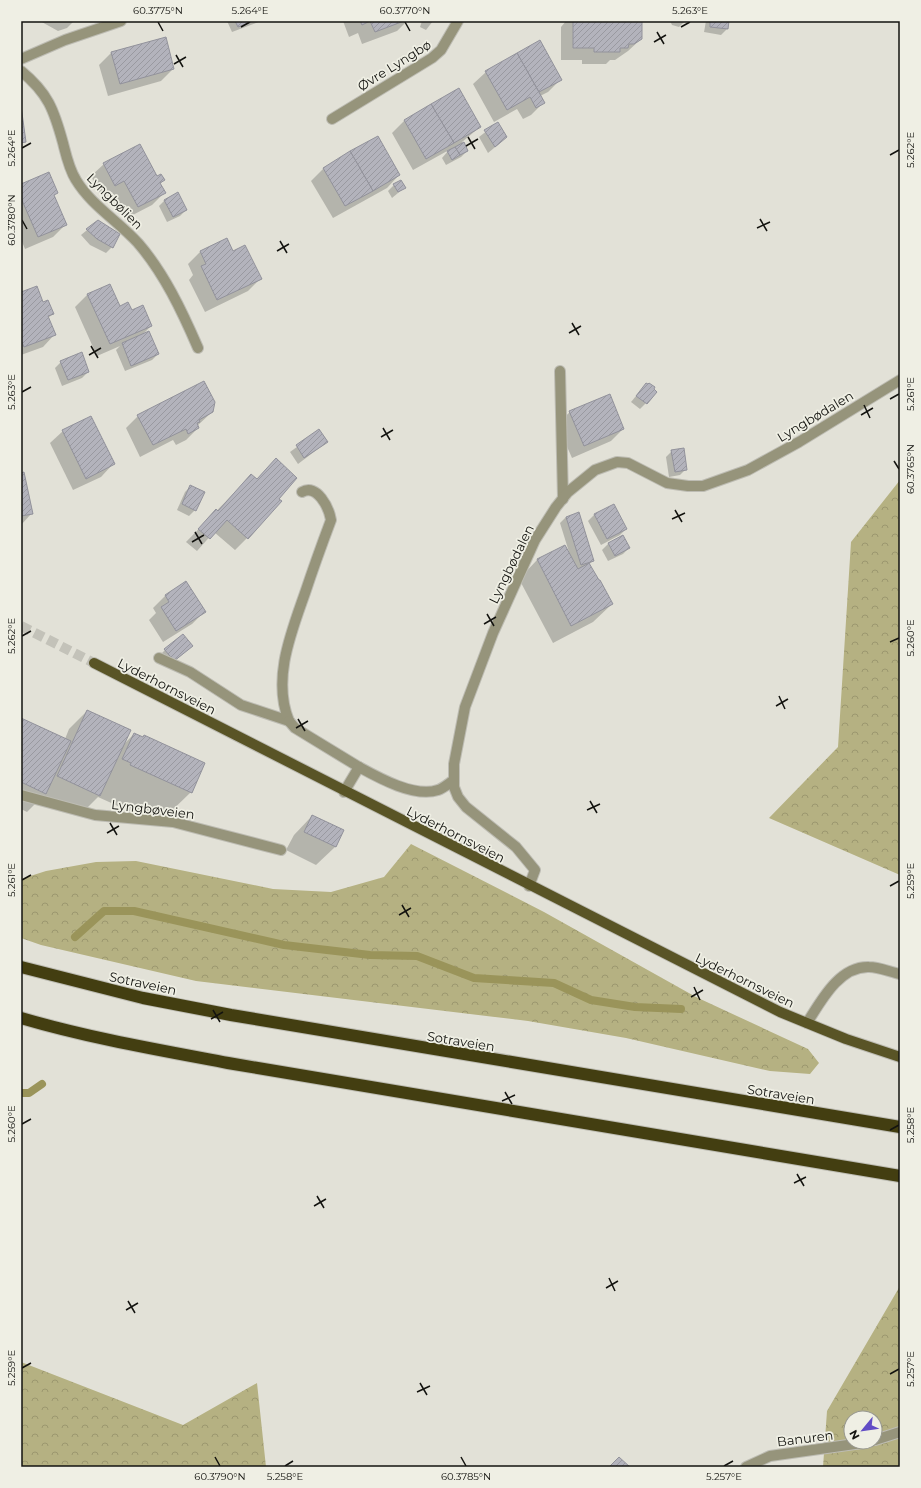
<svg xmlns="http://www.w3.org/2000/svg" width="921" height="1488" font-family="Montserrat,sans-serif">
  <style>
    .forest { fill: url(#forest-crowns); fill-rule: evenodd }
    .shadow { fill: #0003 }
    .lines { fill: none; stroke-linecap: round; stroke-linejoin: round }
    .stream { stroke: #9a945a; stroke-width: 8 }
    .building { fill: url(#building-hatch); stroke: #92929b }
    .primary-tunnel { stroke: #c3c2b9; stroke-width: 10; stroke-dasharray: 10 5; stroke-linecap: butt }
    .service-casing { stroke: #bdbcb3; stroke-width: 12 }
    .minor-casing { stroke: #bdbcb3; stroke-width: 12 }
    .primary-casing { stroke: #bdbcb3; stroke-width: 12 }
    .motorway-casing { stroke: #bdbcb3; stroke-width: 14 }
    .service { stroke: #96947b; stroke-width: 10 }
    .minor { stroke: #96947b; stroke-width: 10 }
    .primary { stroke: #595426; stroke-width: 10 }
    .motorway { stroke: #433e11; stroke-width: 12 }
    .ticks { fill: none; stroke: #13130f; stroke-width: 1.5 }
    .labels { text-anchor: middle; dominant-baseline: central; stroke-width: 3.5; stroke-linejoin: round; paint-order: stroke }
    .street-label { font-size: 13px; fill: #13130f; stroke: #efefe4 }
    .neatline { fill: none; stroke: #13130f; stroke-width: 1.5 }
    .ticks-label { font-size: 10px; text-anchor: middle; fill: #13130f }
  </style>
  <defs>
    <pattern id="forest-crowns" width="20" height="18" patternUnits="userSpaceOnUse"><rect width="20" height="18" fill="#b5b182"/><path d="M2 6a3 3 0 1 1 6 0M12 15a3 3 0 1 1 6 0" fill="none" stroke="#9b976f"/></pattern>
    <pattern id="building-hatch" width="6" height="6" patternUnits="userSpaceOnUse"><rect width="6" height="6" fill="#b3b3bc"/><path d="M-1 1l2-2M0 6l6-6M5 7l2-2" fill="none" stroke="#9999a0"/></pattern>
  </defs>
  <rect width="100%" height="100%" fill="#e2e1d7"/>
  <g class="forest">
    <polygon points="900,480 900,875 769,818 838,747 851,542"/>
    <polygon points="411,844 544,912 696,997 808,1049 819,1063 810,1074 770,1071 626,1038 528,1021 196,981 41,945 21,938 21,879 46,871 96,862 136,861 273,889 331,892 384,877"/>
    <path d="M900,1286V1467H823L827,1411ZM851,1418H875V1442H851Z"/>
    <polygon points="21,1362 183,1425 257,1383 266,1467 21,1467"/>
  </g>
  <g class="shadow">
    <polygon points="40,21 74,21 67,28 58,31"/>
    <polygon points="227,21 261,21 232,32"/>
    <polygon points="343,21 407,21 397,31 362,44 358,33 349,37"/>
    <polygon points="422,21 433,21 426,30 420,27"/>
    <polygon points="566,21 641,21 641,39 628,51 615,60 610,60 606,64 582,64 582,60 561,60 561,27"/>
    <polygon points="670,21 685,21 679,27 672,25"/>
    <polygon points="706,21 728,21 727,29 721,35 704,32"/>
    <polygon points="540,42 561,79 548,92 540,96 543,103 531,115 523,119 517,109 494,122 473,84 486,72"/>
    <polygon points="112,52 173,69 161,81 108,96 99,65"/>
    <polygon points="404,121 480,127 462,142 467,151 461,157 446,165 442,158 449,150 413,170 392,133"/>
    <polygon points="497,123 500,143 488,153 479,137"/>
    <polygon points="104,164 164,180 160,184 164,193 152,205 125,219 112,192 102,197 91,176"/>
    <polygon points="324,168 399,175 387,188 333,218 311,181"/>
    <polygon points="394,185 404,188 392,198 388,191"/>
    <polygon points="21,186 57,192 53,196 65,225 53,237 25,249 21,239"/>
    <polygon points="165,200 186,210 180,216 167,222 159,206"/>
    <polygon points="98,221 112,247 106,253 90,245 81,235"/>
    <polygon points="226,239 233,252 260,279 248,291 205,312 189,280 193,275 188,264 200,252"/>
    <polygon points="109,285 119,307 131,311 151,326 141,336 158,354 152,360 125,371 116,350 120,346 97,356 75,307 87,295"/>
    <polygon points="21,293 43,303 53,314 48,318 55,334 43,347 21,355"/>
    <polygon points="61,362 88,372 82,378 62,386 55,368"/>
    <polygon points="646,384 646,403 640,409 631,402"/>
    <polygon points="212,412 197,426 198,428 186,440 176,445 173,440 140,457 126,428 138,416"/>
    <polygon points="570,412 623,429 611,441 572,458 557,424"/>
    <polygon points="63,431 113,464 101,477 73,490 50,443"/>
    <polygon points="319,431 327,442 298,464 290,452"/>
    <polygon points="672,451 686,469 680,475 669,477 666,457"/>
    <polygon points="21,474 32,513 21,525"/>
    <polygon points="191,486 195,510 189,516 177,510 185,492"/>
    <polygon points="239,488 247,538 235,550 214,532 197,551 186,542"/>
    <polygon points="614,505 626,529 620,535 601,545 588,521 594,515"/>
    <polygon points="578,514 593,561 588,565 612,604 593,622 553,643 519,579 537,560 565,546 569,552 560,523 566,517"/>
    <polygon points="608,544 629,548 623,554 608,561 602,550"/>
    <polygon points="186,582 204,612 192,624 163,642 149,620 156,613 153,608 165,596"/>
    <polygon points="192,646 168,667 159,656 165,650"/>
    <polygon points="87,711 122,746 134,734 142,738 144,736 191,792 158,824 98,797 81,814 43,796 27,812 21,809 21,719 65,739 69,729"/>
    <polygon points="312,816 343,831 335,847 316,865 286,850 294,835"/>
  </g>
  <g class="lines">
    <g class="stream">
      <polyline points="75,937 104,911 134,911 284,945 370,955 417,956 474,978 554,983 591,1000 635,1007 681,1009"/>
      <polyline points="21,1093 29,1093 42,1084"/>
    </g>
  </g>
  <g class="building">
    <polygon points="235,21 253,21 238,27"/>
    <polygon points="360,21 404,21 375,32 370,21 362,25"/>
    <polygon points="573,21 642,21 642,39 634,44 629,44 628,48 620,48 620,52 594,52 594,48 573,48"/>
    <polygon points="710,21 729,21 728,29 710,27"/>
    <polygon points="166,37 174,69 120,84 111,52"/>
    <polygon points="540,40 562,80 539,92 517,53"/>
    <polygon points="517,53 545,103 536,108 530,97 507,110 485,71"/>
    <polygon points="459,88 481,127 454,143 431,104"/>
    <polygon points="431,104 454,143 426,159 404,120"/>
    <polygon points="21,106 26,142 21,143"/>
    <polygon points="498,122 507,137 495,147 484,130"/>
    <polygon points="378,136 400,175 373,191 350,151"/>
    <polygon points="464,142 468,151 460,155 455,147"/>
    <polygon points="140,144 157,176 161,174 165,180 160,183 166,193 138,207 124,181 115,186 103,163"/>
    <polygon points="455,147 460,155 452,160 447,151"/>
    <polygon points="350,151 373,191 345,206 323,168"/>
    <polygon points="49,172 58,193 54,195 67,225 38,237 21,198 21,184"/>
    <polygon points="401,180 406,188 398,192 393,184"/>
    <polygon points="178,192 187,210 173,217 164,200"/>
    <polygon points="98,220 120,234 113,248 97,239 86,229"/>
    <polygon points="227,238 233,251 245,245 262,279 217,300 201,266 206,264 200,251"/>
    <polygon points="110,284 120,306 128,302 132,310 143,305 152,326 110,344 87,294"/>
    <polygon points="37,286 43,302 48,300 54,314 48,316 56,335 24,347 21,340 21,292"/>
    <polygon points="149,331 159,354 131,366 122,343"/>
    <polygon points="82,352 89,372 68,380 60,361"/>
    <polygon points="204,381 215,402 213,412 199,420 200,422 197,423 199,428 188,434 186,429 153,445 137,415"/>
    <polygon points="646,383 648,384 649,383 655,387 654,389 657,392 647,404 636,396"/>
    <polygon points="610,394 624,429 584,446 569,411"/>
    <polygon points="91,416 115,464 86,479 62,430"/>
    <polygon points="319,429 328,442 304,458 296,445"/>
    <polygon points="684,448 687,470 675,472 671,450"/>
    <polygon points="276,458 297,478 279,499 282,501 248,539 227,520 210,539 198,529 216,509 218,511 251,474 257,479"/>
    <polygon points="24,472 33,514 21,516 21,473"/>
    <polygon points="190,485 205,492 196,511 182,504"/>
    <polygon points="614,504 627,529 607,539 594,514"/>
    <polygon points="579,512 594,561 581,565 566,517"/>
    <polygon points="623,535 630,548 615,556 608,543"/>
    <polygon points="565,545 578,569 589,563 599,580 600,580 613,604 571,626 537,559"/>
    <polygon points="186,581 206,612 176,631 161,607 169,602 165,595"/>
    <polygon points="183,634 193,646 174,661 164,649"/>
    <polygon points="87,710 131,730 100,796 57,776"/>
    <polygon points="21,718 71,741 46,794 21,782"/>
    <polygon points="134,733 143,737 144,735 205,763 192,793 130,765 131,763 122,759"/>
    <polygon points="312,815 344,830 336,847 304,832"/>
    <polygon points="619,1457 630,1467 609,1467"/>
  </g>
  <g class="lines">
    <polyline class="primary-tunnel" points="21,626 94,663"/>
    <defs>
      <g id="service">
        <polyline points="560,371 563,499"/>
        <polyline points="159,658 190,672 241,705 289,721"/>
        <path d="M289,721C272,679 291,633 305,593C313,569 322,544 331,520C329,508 317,483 302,492"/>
        <polyline points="21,795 95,815 173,822 281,850"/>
        <path d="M807,1023C821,1001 839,966 869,967C879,967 890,972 900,974"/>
      </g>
      <g id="minor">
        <polyline points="21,59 65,40 121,21"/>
        <path d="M21,71C48,93 54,110 63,143C66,155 69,169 76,180C91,205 118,221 138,243C164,273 182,311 198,348"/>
        <polyline points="332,119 432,58 441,50 458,21"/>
        <polyline points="289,721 295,728 359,767"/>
        <path d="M344,792L359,767C379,778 415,798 438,790C444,788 449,783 454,780"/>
        <polyline points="529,886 535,870 516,847 466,807 458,797 454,787 454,764 465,707 493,633 535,540 556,507 568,492 595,470 617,462 628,463 667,483 688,486 703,486 748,470 799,442 900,380"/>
        <polyline points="875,1440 900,1432"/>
        <polyline points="746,1467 770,1456 869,1442"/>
      </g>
      <polyline id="primary" points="94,663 780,1012 846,1039 900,1057"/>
      <g id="motorway">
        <polyline points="21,967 143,998 231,1015 900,1127"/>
        <path d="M21,1018C89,1038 159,1050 228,1063L900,1176"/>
      </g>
    </defs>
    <use href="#service" class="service-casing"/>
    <use href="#minor" class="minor-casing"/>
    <use href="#primary" class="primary-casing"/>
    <use href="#motorway" class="motorway-casing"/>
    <use href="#service" class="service"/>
    <use href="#minor" class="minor"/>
    <use href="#primary" class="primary"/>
    <use href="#motorway" class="motorway"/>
  </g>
  <path class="ticks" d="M158,22L163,31M405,22L410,31M241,27L250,22M681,27L690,22M657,32L664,44M654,42L666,35M176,55L183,67M174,64L186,57M468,137L475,149M466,146L478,139M22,148L31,143M890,155L899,150M760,219L767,231M22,220L27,229M757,228L770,222M280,241L287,253M277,251L289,244M572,323L579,335M569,333L581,326M91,346L98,358M89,355L101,348M22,392L31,387M890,399L899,394M864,405L870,418M861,415L873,408M383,428L390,440M381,437L393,430M894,461L899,469M675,510L682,522M672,519L685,513M195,532L202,544M192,542L204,535M487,614L494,626M484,624L496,617M22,636L31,631M890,642L899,638M779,696L785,709M776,706L788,699M298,719L305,731M296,728L308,721M590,801L597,813M587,810L600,804M110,823L117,835M107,833L119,826M22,880L31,875M890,886L899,881M402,905L409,917M399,915L411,908M694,987L700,1000M691,997L703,990M213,1010L220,1022M211,1019L223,1012M505,1092L512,1104M502,1101L515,1095M22,1124L31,1119M890,1130L899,1125M797,1174L804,1186M794,1183L806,1177M317,1196L324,1208M314,1206L326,1199M609,1278L615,1291M606,1288L618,1281M128,1301L135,1313M126,1310L138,1303M22,1368L31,1363M890,1374L899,1369M420,1383L427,1395M417,1392L430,1386M215,1457L220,1466M461,1457L466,1466M285,1466L293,1461M724,1466L733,1461"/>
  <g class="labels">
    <g class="street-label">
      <text transform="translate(394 65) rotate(-32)">Øvre Lyngbø</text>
      <text transform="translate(115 201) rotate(45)">Lyngbølien</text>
      <text transform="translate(815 416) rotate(-31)">Lyngbødalen</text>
      <text transform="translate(511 564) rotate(-64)">Lyngbødalen</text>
      <text transform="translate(167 686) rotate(27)">Lyderhornsveien</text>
      <text transform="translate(153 809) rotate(7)">Lyngbøveien</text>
      <text transform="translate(456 834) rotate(27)">Lyderhornsveien</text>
      <text transform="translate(745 980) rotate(26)">Lyderhornsveien</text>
      <text transform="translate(143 983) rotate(12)">Sotraveien</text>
      <text transform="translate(461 1041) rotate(9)">Sotraveien</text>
      <text transform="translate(781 1094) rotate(9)">Sotraveien</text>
      <text transform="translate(805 1438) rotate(-7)">Banuren</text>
    </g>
  </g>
  <rect width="921" height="1488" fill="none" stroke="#efefe4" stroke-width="44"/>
  <g transform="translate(863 1430) rotate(241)"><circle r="19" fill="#efefe4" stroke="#97978f"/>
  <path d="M0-3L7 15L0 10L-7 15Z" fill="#614cc5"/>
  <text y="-6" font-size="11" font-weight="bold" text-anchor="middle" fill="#13130f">N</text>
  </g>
  <rect x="22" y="22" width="877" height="1444" class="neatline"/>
  <g class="ticks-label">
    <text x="158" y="14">60.3775°N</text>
    <text x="250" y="14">5.264°E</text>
    <text x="405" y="14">60.3770°N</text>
    <text x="690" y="14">5.263°E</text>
    <text transform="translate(11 148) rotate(-90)" y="4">5.264°E</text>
    <text transform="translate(910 150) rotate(-90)" y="4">5.262°E</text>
    <text transform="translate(11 220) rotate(-90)" y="4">60.3780°N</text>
    <text transform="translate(11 392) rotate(-90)" y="4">5.263°E</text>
    <text transform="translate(910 394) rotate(-90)" y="4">5.261°E</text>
    <text transform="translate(910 469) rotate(-90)" y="4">60.3765°N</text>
    <text transform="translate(11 636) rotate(-90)" y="4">5.262°E</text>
    <text transform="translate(910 638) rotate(-90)" y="4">5.260°E</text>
    <text transform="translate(11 880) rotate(-90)" y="4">5.261°E</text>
    <text transform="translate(910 881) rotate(-90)" y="4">5.259°E</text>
    <text transform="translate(11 1124) rotate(-90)" y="4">5.260°E</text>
    <text transform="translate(910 1125) rotate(-90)" y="4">5.258°E</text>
    <text transform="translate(11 1368) rotate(-90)" y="4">5.259°E</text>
    <text transform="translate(910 1369) rotate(-90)" y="4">5.257°E</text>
    <text x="220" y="1480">60.3790°N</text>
    <text x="285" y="1480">5.258°E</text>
    <text x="466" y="1480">60.3785°N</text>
    <text x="724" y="1480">5.257°E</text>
  </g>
</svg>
